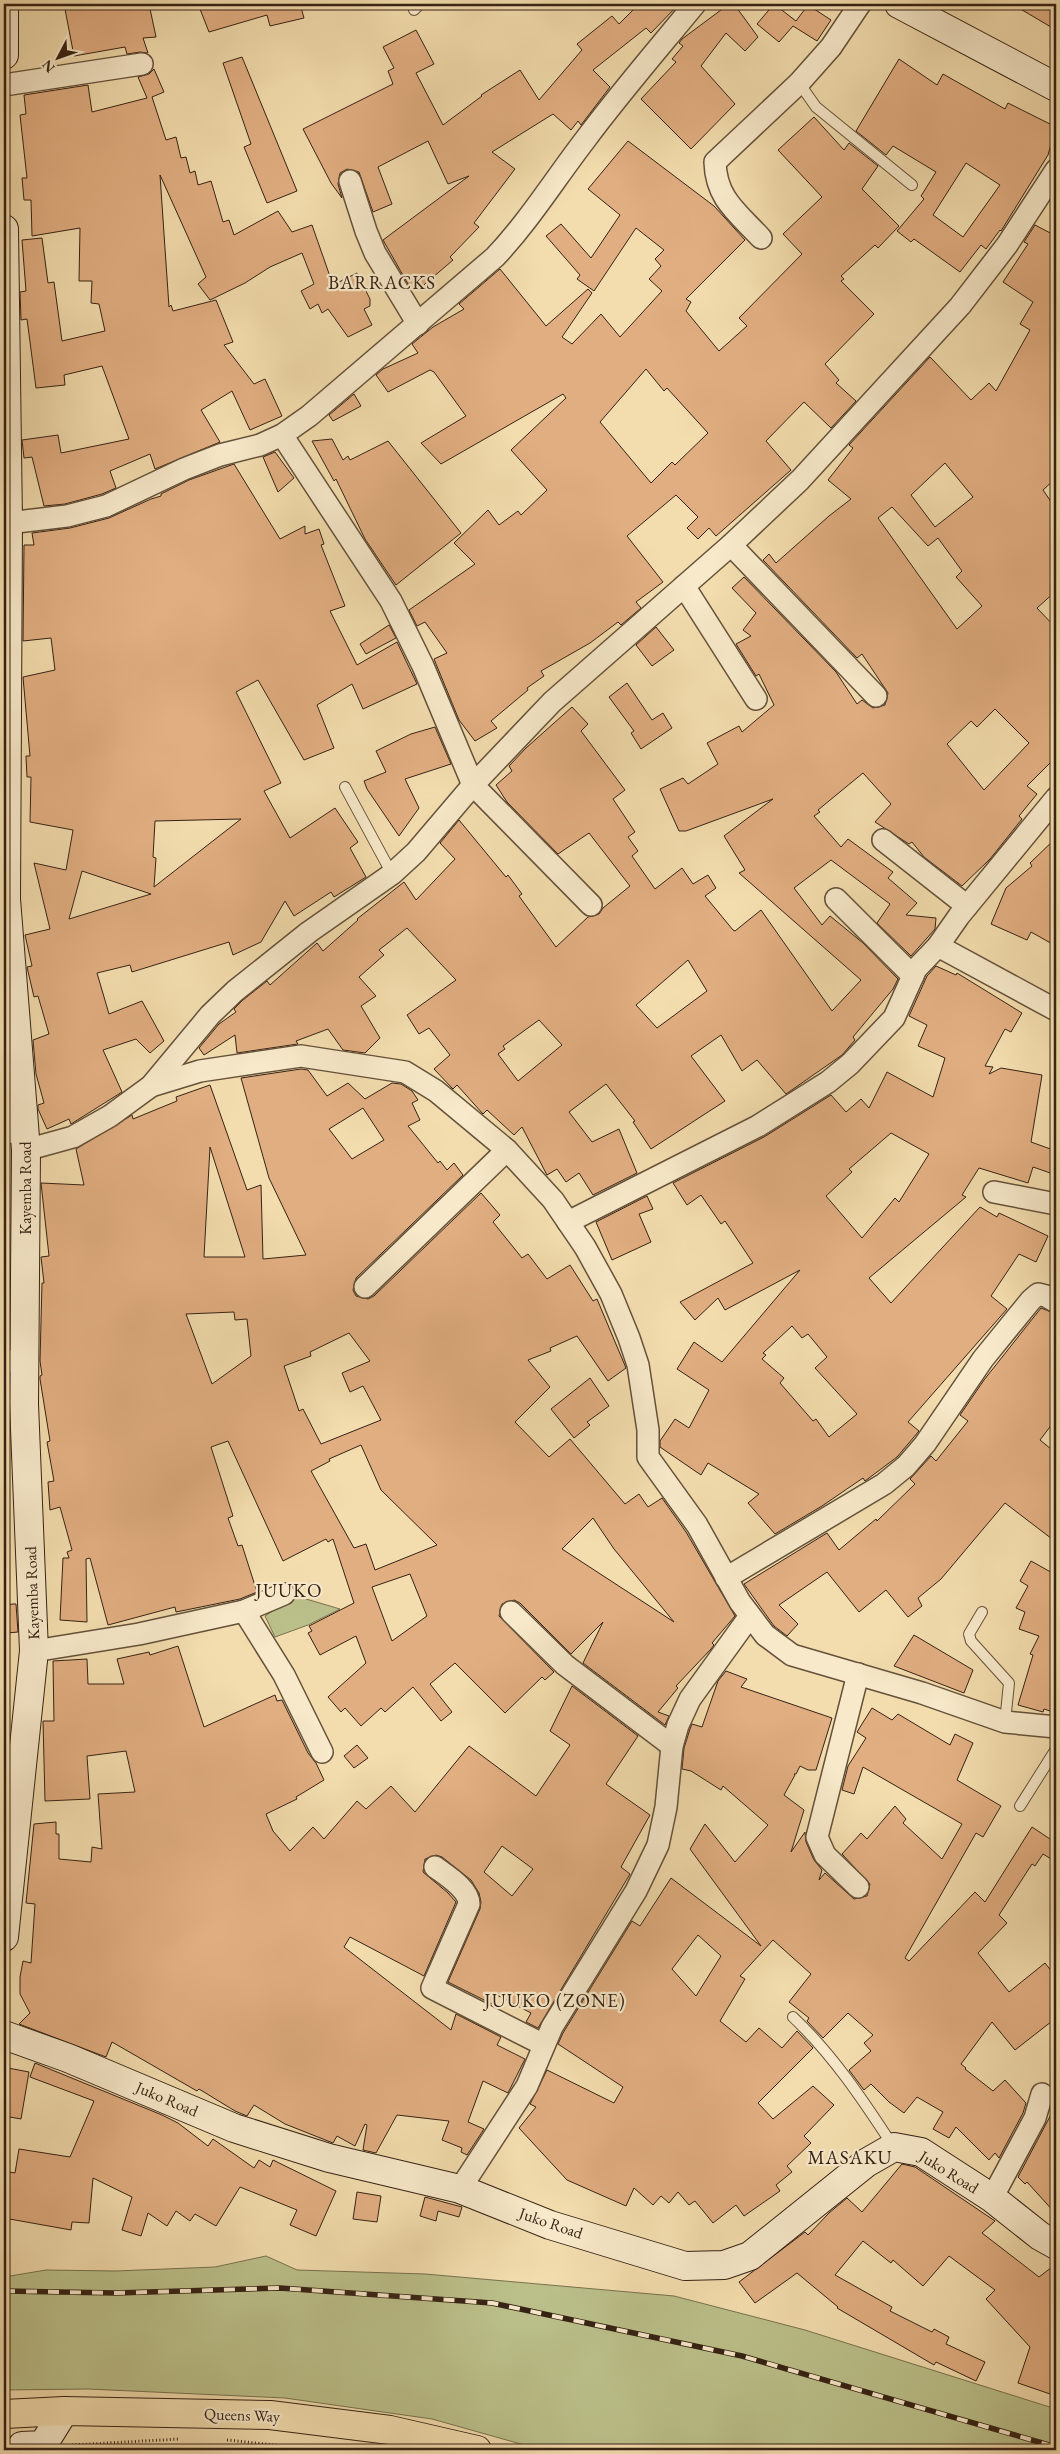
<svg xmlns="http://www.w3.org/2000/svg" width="1060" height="2454" font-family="'EB Garamond',serif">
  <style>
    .green { fill: #bbc08a; stroke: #78714f }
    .building { fill: #e1ae81; stroke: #362214; fill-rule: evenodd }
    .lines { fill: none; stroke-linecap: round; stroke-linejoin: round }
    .lane-casing { stroke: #65513a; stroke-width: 12 }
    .street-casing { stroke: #65513a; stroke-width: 24 }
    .secondary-casing { stroke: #362214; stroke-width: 30 }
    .highway-casing { stroke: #362214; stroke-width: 30 }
    .path { stroke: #362214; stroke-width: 3; stroke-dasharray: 1 2.5; stroke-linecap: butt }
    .lane { stroke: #f7e9ca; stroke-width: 10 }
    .street { stroke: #f7e9ca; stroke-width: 21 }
    .secondary { stroke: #f7e9ca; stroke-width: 28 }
    .highway { stroke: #f3ddae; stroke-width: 28 }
    .rail-casing { stroke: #362214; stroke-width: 5.5 }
    .rail { stroke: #f7e9ca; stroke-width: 4; stroke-dasharray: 11; stroke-linecap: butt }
    .labels { text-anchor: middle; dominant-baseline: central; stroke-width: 4.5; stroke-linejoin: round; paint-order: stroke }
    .street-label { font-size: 16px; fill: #362214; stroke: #f7e9ca }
    .quarter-label { font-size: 19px; letter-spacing: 1px; fill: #362214; stroke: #f7e9ca }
  </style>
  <rect width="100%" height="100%" fill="#f3ddae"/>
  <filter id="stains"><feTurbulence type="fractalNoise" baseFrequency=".004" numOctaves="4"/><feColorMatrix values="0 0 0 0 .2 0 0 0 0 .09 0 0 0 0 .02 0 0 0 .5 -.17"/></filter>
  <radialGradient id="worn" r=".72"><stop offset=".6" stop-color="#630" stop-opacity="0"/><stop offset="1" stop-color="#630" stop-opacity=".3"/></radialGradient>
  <g class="green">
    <polygon points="296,1596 340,1609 308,1625 275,1637 265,1616"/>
    <polygon points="266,2256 297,2270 425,2274 674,2296 805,2330 1056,2409 1056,2450 542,2450 432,2419 285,2398 88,2389 4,2390 4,2277 46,2270 116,2271 215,2267"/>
  </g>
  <g class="building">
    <polygon points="64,4 149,4 156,37 143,38 148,53 140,52 127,54 125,47 74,56"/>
    <polygon points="198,4 300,4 304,18 270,26 267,15 209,32"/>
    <polygon points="639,4 679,4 651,33 646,28 593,70 610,87 581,125 578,121 571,130 553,114 492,152 515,169 474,223 479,227 450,257 453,260 418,290 408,284 383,240 469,176 448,184 428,141 378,167 392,204 373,212 359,172 347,169 340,173 338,184 342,198 331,183 303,129 393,84 388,71 394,68 383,47 416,30 434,64 416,73 443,125 482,96 481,95 520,70 539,100 582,50 577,44 612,16 619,24"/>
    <polygon points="729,4 734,4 758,37 745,51 726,33 701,66 735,104 691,149 641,99 676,62 672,59 683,46 679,43 682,39"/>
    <polygon points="774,4 796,21 808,5 831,20 817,41 793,26 779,42 757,24"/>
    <polygon points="1012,4 1056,4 1056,30"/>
    <polygon points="242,57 297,191 267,203 244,147 251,144 223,63"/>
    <path d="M899,59L937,85L943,74L1005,109L1008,103L1056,127L1048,155L1001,231L1000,230L986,249L981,245L960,272L914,239L911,242L897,231L924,199L921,196L936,172L893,146L886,155L856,131ZM966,163L1000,185L963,237L933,215Z"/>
    <polygon points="154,69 164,92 152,97 166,140 176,137 181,158 186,157 190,173 195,171 198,185 211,181 223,222 229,220 234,235 278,211 292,232 312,225 333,285 357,273 370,299 370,306 364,309 372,325 348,337 328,309 322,313 318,304 310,309 301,291 314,284 302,253 270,267 245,283 210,300 198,284 206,277 160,175 169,307 171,305 173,311 216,300 233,342 224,345 254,384 265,379 282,416 250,430 232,391 201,410 220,442 155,469 150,454 110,471 116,488 102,494 65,504 44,506 32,457 24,458 22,440 58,435 61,453 129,439 102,366 64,375 65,385 36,388 27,319 21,320 20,292 26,291 22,240 42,238 48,283 54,282 62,341 105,331 99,304 91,303 92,281 79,281 80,228 32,236 31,200 24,200 22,178 27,178 20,115 26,114 24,95 88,85 92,112 147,98 138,77 149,74"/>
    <path d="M814,117L844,150L849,143L878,166L862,189L899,226L878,248L875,245L841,276L844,279L841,281L874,314L825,364L839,380L836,383L856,401L831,428L804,402L766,441L791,470L716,536L709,528L698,539L687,528L698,517L676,495L627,536L663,582L636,602L641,608L621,625L618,622L590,643L541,671L544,676L527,688L528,690L491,721L497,728L475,741L459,720L434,659L447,653L425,622L417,626L409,610L475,564L454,543L488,510L499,525L518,511L521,515L547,490L511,450L566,398L563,394L441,464L421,443L466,416L434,372L430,370L388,392L376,375L383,369L418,353L412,344L433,327L464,309L459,304L500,269L546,326L588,289L592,293L562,337L572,344L601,314L620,337L662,291L649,279L661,266L655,259L664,250L636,228L594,291L577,279L580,275L546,236L561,224L591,258L620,215L588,189L628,141L714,206L745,240L686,299L691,302L686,311L719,351L747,326L739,318L802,254L783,234L822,197L778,150ZM646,369L664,391L667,388L708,433L675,465L672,462L651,483L600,422Z"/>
    <path d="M1035,225L1056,236V478L1043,490L1056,509V591L1037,608L1056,628V757L1027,786L1037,794L1019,816L1022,819L990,859L962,886L924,857L912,842L909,844L875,822L891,804L863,773L818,810L820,812L814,816L841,847L848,839L893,872L888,878L917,903L906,915L936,918L935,929L911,956L877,923L890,904L831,860L794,888L822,925L830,916L863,943L898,979L893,989L853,1037L855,1040L842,1055L786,1094L757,1060L742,1071L721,1035L691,1056L725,1101L651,1149L633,1122L635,1121L606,1084L569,1112L592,1142L619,1129L637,1173L593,1195L579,1173L566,1182L557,1169L547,1175L522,1127L514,1135L487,1110L483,1114L457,1085L453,1089L434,1069L450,1055L429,1028L419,1034L407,1015L456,980L407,928L379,950L384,955L359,977L376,996L361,1006L380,1038L365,1053L343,1050L328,1029L296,1041L298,1044L237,1053L235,1035L204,1055L199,1048L219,1024L236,1012L234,1009L243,1000L267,981L270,985L317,943L323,951L358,920L357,919L404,882L416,900L455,859L440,843L459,820L506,877L508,875L522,894L519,896L556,947L588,917L599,914L603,908L630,886L589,833L558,854L507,802L496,785L512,771L509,766L526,748L572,707L588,724L581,731L625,790L613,799L635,832L628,837L638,851L632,856L655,889L682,868L693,884L708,875L716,888L705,896L733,930L735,931L761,910L832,1011L861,980L739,873L745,870L724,836L773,799L686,831H679L660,789L683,778L688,784L718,764L707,743L739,726L742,732L774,705L759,674L756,676L736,644L751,636L743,630L756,613L732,588L744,577L836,672L857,704L862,700L873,708L885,705L888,693L862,654L857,658L763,560L769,554L776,563L829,516L851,499L828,480L853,448L849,445L930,357L971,400L989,383L996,391L1030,330L1020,324L1033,302L1003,282L1028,244L1024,242ZM945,463L973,497L935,527L911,495ZM892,507L928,546L938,538L962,571L956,577L982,606L957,629L878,518ZM995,709L1029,743L984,790L947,744L971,721L977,727ZM688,960L707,991L657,1028L636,1005ZM539,1020L562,1045L518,1081L498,1054L505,1049L503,1046Z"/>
    <polygon points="354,394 361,406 333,421 329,415"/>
    <polygon points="332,439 343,460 348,456 350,460 388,441 461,533 396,585 365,539 336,479 334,481 312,441"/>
    <polygon points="275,452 294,478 278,492 263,457"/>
    <path d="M234,464L280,539L305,526V534L319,529L324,544L321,545L345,606L330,611L357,665L397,642L417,684L363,709L352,684L317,705L334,748L304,760L258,680L236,692L281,783L264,791L290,838L335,808L358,842L350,848L366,877L334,897L331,892L294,916L285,901L261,942L233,955L229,942L132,972L130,965L97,973L109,1014L142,1001L164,1041L150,1053L136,1039L103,1050L122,1092L71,1124L69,1119L47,1129L38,1109V1105L44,1103L36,1074L33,1040L49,1034L38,996L34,997L27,967L32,966L25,935L50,929L34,863L66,870L73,830L30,822L31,777H27L26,756H30L23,677L55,670L51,638L23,641L24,545H34L32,533L70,528L109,518L151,499L161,496V494L189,480ZM241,819L154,887L156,858L153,857L155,821ZM82,871L151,894L69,919Z"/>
    <polygon points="389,625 396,638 366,654 360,644"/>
    <polygon points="656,627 674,650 652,666 636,645"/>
    <polygon points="627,683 652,720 663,713 672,728 641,749 631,733 634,731 609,697"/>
    <polygon points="435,727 451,764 405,779 419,808 399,836 367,789 364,781 386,772 376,751 411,734"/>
    <polygon points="1056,838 1056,946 1031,932 1027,940 991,924 1006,888 1032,866 1030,863"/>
    <path d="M936,966L956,975L957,973L1022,1013L1011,1032L1005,1029L985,1066L993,1067L989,1074L1001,1068L1042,1075L1031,1142L1056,1151V1175L1033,1167L1028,1183L979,1168L962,1195L966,1197L869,1278L891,1303L980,1207L997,1217L999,1213L1048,1236L1036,1262L1019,1254L991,1296L1007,1309L908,1422L919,1431L897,1457L865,1481L863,1478L822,1506L775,1534L748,1503L759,1494L708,1463L701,1475L660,1447V1441L675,1419L689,1428L709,1390L677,1369L694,1342L722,1362L800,1270L725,1310L718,1298L695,1320L680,1302L753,1263L725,1221L721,1224L701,1195L687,1205L673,1183L764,1137L831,1095L846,1112L861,1099L869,1108L887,1072L933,1097L945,1058L918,1046L927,1025L909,1016L927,976ZM891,1133L929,1154L899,1202L895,1198L862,1238L826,1196L852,1172L849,1169ZM792,1326L802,1338L808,1334L827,1357L815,1368L857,1414L829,1437L816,1419L813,1421L780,1383L784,1378L762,1359L766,1355L763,1353Z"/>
    <path d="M301,1069L308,1070L327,1096L348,1083L365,1099L392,1083L401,1084L412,1091L418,1100L412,1103L420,1120L408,1126L438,1163L440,1161L447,1170L454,1163L463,1175L356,1278L353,1290L356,1296L368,1299L374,1296L481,1193L500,1215L493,1222L522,1258L528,1254L547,1279L570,1265L593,1301L597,1299L626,1368L608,1381L577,1336L550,1348L551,1351L528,1360L550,1387L515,1422L549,1457L570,1439L625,1504L639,1494L648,1507L662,1498L686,1532L735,1616L712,1643L714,1645L711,1649L676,1686L678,1688L658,1712L669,1716L665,1725L583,1663L603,1622L571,1654L520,1603L514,1600L502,1604L499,1616L554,1672L545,1680L542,1677L505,1713L455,1663L430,1684L452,1712L441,1721L413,1687L385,1712L381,1708L361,1726L345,1708L341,1712L328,1697L366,1663L356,1636L320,1655L308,1633L312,1631L309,1626L354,1603L333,1539L328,1542L326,1539L283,1561L228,1441L211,1447L233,1516L228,1518L238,1546L242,1545L257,1592L240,1599L176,1612L175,1607L108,1625L90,1558L86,1559L87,1622L60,1620L63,1558H69L67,1552L72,1550L60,1507L50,1510L48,1482L54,1481L47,1442L50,1441L40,1379V1376L42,1375L40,1361L42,1283H44L41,1257L49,1256L41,1183L84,1185L76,1149L132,1115L133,1119L177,1101L176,1097L210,1085L247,1190L261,1185L263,1259L306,1255L269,1178L241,1078ZM363,1108L384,1140L352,1159L329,1129ZM210,1147L245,1257H204ZM234,1312L235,1320L247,1319L251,1356L212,1384L186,1314ZM349,1333L370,1361L342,1373L350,1392L363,1386L381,1420L321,1444L303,1409L299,1411L284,1366L311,1356L310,1352ZM361,1445L381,1490L437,1545L375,1570L366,1544L354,1548L311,1471L330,1461L329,1459ZM593,1518L614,1549L674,1622L562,1549ZM410,1574L427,1616L392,1641L372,1587Z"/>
    <polygon points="647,1196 653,1209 639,1214 651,1242 612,1260 596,1222"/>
    <polygon points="1041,1308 1056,1314 1056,1419 1040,1440 1056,1453 1056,1542 1005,1503 941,1579 918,1598 922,1606 908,1617 886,1590 859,1612 827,1572 779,1605 798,1624 787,1636 774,1626 744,1584 827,1533 839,1550 876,1519 877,1521 915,1484 910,1479 931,1456 936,1461 968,1421 960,1415 984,1380"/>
    <polygon points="590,1378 609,1406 587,1422 590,1425 574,1438 551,1409"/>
    <polygon points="1031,1561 1056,1575 1056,1713 1044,1709 1043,1712 1018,1705 1033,1655 1030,1654 1039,1636 1019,1629 1025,1612 1016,1608 1028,1586 1020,1581"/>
    <polygon points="13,1604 16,1604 18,1632 7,1633 5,1605"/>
    <polygon points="914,1635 973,1670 964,1693 894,1666"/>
    <path d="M178,1646L204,1727L275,1695L277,1701L282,1700L308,1753L316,1763L324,1780L296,1797L297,1799L266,1814L273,1831L290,1851L313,1827L324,1839L357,1801L366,1809L391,1786L415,1812L469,1746L536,1796L570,1745L550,1731L572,1686L638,1736L606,1784L650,1815L621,1867L630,1874L538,2028L526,2022L531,2013L497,1995L492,2004L448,1982L480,1909L481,1902L479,1893L471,1880L442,1857L436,1855L425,1859L423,1872L448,1893L456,1902L424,1976L350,1937L344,1947L451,2030L456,2014L501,2037L497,2045L525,2059L508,2093L483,2081L468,2122L484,2129L467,2155L461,2152L462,2148L442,2140L449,2121L397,2115L376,2153L363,2150L367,2125L365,2124L355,2146L337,2136L333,2143L285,2124L254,2105L247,2116L235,2111L199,2089L197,2091L112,2042L106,2057L19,2024L30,2013L20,1994V1977L23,1961L31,1963L35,1904L26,1903L34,1824L56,1822V1834H59V1859L91,1862L92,1847L102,1849L98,1794L135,1792L126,1751L87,1756L90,1799L45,1801L43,1721H54L53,1661L87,1659L88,1684H124L117,1659L149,1652L150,1655ZM502,1846L533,1869L512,1896L484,1872Z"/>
    <path d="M726,1671L747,1679L741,1687L832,1718L816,1770H808L800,1766L796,1774H794L795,1775L784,1795L804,1810L791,1852L805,1832L806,1842L814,1860L822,1870L819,1880L825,1873L854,1899L867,1896L870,1884L842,1854L861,1833L867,1839L895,1806L906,1819L903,1823L942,1859L962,1824L863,1767L854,1794L842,1790L848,1766L866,1738L857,1732L872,1708L892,1720L898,1714L950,1745L955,1734L973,1743L957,1780L1001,1806L983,1837L976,1833L905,1958L909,1961L975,1892L985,1902L1032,1827L1056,1843V1862L1043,1854L1035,1866L1032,1864L999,1915L1007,1923L978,1953L1009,1992L1045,1963L1056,1977V2018L1015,2050L992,2022L961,2064L966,2068L965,2069L993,2091L1005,2080L1026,2103L1023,2113L999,2158L995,2153L989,2160L956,2127L949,2138L933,2129L943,2112L917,2097L904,2113L889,2102L871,2084L864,2090L849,2070L871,2051L864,2043L873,2035L848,2013L823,2038L807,2021L809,2018L789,2002L811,1974L773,1940L740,1976L745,1979L720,2021L746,2042L759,2028L782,2048L797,2031L813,2048L758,2103L773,2119L813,2086L834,2105L804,2136L811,2143L787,2166L792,2172L776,2185L780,2191L744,2216L736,2205L713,2223L695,2201L689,2205L678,2192L669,2203L661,2196L653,2205L634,2188L626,2206L567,2180L519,2128L536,2107L530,2104L547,2070L614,2103L623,2087L558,2044L563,2033L632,1921L640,1926L671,1878L761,1946L690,1849L705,1824L735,1862L768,1825L723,1786L721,1790L691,1771L682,1769L684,1748L690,1729L692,1724L702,1727L718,1681ZM698,1935L721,1956L696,1996L672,1969Z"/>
    <polygon points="357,1745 368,1758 354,1768 344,1756"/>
    <polygon points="35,2063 162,2115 178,2123 208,2146 213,2139 254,2168 259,2160 270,2167 273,2160 336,2191 316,2236 290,2225 297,2210 240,2187 216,2226 195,2214 190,2221 176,2211 167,2226 148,2213 141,2236 122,2230 132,2197 93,2178 89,2223 72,2222 71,2230 4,2218 4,2171 15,2173 19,2149 70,2157 94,2101 30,2077"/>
    <polygon points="8,2068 29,2072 21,2119 4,2116 4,2091"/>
    <polygon points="1056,2105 1056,2214 1027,2182 1025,2184 1018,2177"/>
    <polygon points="902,2164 915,2167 995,2221 982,2233 1039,2277 1056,2264 1056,2396 1018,2383 1030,2347 986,2299 995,2290 949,2256 923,2286 893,2260 891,2263 863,2241 835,2275 892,2307 890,2311 932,2332 934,2329 949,2337 946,2344 985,2362 976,2381 936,2362 934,2365 837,2308 838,2307 797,2273 755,2303 739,2282 805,2232 808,2235 829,2213 847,2198 862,2212"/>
    <polygon points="357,2192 381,2196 377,2222 353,2219"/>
    <polygon points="425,2197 462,2207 459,2217 438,2211 436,2221 420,2216"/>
  </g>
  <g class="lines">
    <defs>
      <g id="lane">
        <polyline points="414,10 420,4"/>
        <polyline points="799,83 816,107 912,185"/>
        <polyline points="345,787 392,874"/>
        <polyline points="982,1612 969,1634 971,1641 1009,1683 1005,1722"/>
        <polyline points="1020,1806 1056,1749"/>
        <path d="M793,2017C833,2055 863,2100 893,2146"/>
      </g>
      <g id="street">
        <polyline points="4,85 142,64"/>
        <polyline points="350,181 366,231 375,253 418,324"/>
        <path d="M761,238C738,213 716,199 715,162L799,83L831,47L860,4"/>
        <polyline points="282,435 391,601 423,666 473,785 591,905"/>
        <path d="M8,523L67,516L106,506L184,469L220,455L260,445L282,435L309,416L495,257C529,221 555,179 585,140C620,93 658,49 695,4"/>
        <polyline points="731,545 876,696"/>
        <polyline points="684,586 756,699"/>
        <polyline points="883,840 967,906"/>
        <polyline points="836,899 913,976"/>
        <polyline points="938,946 1056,1010"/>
        <polyline points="151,1086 200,1071 301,1056 405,1072 436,1091 507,1150 553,1200 585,1247 611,1294 629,1338 638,1365 648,1430 648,1457 697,1525 740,1602 765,1635 792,1655 922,1693 1005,1722 1056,1727"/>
        <polyline points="4,1134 24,1128"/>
        <polyline points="26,1150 73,1137 110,1116 151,1086 210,1015 235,991 309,932 392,874 416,852 473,785 552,702 731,545 800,480 960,306 1007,245 1056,170"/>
        <polyline points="994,1192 1056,1204"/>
        <polyline points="568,1222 758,1126 828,1082 850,1064 894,1018 916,969 938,946 959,916 1056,798"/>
        <polyline points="365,1287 507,1150"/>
        <polyline points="4,1362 24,1360"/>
        <polyline points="726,1578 884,1484 906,1466 925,1444 983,1359 1031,1300 1038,1294 1046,1296 1056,1302"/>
        <polyline points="244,1611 284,1675 322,1752"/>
        <polyline points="511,1612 565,1665 672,1746"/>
        <polyline points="34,1651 139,1634 244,1611 284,1594"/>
        <polyline points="858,1674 817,1837 825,1855 858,1887"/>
        <path d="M435,1867C447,1876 469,1889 469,1904L432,1988L544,2045"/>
        <polyline points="460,2189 527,2086 552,2027 636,1891 658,1845 666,1807 672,1746 678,1725 690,1699 750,1616"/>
        <polyline points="992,2198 1035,2118 1042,2094"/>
      </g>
      <g id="secondary">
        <polyline points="899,4 1056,87"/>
        <polyline points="4,55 4,4"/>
        <polyline points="4,229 8,523 6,899 26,1150 24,1404 34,1651 4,1937"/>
        <polyline points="4,2035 68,2058 234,2128 329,2158 460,2189 550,2225 685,2266 724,2265 750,2256 866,2163 894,2147 921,2152 992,2198 1040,2236 1056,2245"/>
        <polyline points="20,2450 22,2446 43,2445 64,2411"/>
      </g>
      <polyline id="highway" points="4,2414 64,2411 270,2415 390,2430 477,2450"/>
    </defs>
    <use href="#lane" class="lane-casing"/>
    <use href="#street" class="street-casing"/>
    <use href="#secondary" class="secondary-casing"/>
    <use href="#highway" class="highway-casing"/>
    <g class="path">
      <polyline points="227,2440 323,2450"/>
      <polyline points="72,2445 180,2439"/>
    </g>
    <use href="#lane" class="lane"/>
    <use href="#street" class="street"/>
    <use href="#secondary" class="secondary"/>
    <use href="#highway" class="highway"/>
    <defs>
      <polyline id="rail" points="4,2291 116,2293 280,2288 492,2303 742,2356 1056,2447"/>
    </defs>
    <use href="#rail" class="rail-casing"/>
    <use href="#rail" class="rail"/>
  </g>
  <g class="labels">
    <g class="street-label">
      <text transform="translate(25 1188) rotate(-90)">Kayemba Road</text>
      <text transform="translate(32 1593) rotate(-92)">Kayemba Road</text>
      <text transform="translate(167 2099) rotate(23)">Juko Road</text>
      <text transform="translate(949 2172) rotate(32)">Juko Road</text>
      <text transform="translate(551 2223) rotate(19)">Juko Road</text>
      <text transform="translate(242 2415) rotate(2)">Queens Way</text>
    </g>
    <g class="quarter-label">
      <text x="382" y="282">BARRACKS</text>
      <text x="289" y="1590">JUUKO</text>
      <text x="555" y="2000">JUUKO (ZONE)</text>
      <text x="850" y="2157">MASAKU</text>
    </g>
  </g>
  <rect width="1060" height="2454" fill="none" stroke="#f3ddae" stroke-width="20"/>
  <rect x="5" y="5" width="1050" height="2444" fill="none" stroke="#362214" stroke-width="2.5"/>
  <rect x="10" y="10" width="1040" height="2434" fill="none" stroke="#362214"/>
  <g transform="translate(58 58) rotate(229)" stroke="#f7e9ca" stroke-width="4" paint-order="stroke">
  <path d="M0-4L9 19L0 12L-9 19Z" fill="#362214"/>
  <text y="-8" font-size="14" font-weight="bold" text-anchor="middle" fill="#362214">N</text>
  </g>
  <rect width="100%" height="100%" filter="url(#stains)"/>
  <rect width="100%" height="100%" fill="url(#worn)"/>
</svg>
